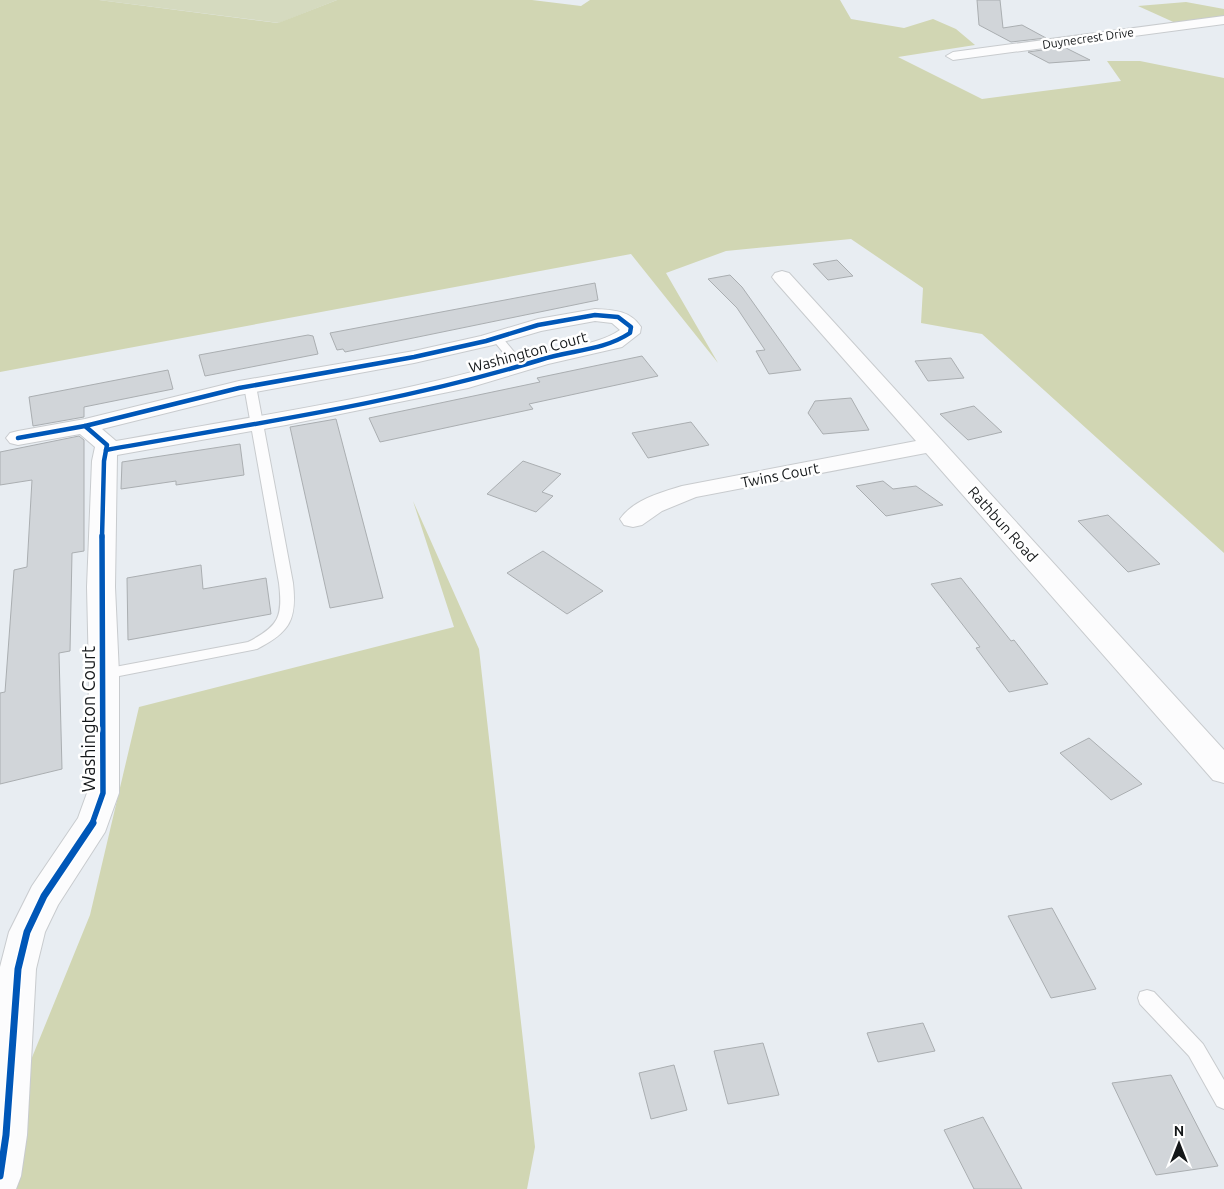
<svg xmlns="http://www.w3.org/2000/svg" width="1224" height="1189" font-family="Ubuntu,sans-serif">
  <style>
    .green { fill: #d5dabf }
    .forest { fill: #d1d6b3 }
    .building { fill: #d1d5d9; stroke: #aaaeb1 }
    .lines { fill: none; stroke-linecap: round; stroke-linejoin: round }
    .lane-casing { stroke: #c8cbce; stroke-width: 2 }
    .street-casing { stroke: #c8cbce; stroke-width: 2 }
    .lane { fill: #fcfcfd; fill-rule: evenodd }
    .street { fill: #fcfcfd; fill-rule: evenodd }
    .cycleway-far2-casing { stroke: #fff; stroke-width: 7 }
    .cycleway-far1-casing { stroke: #fff; stroke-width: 9 }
    .cycleway-casing { stroke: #fff; stroke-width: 10 }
    .cycleway-far2 { stroke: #0057b8; stroke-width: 4.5 }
    .cycleway-far1 { stroke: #0057b8; stroke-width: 5.5 }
    .cycleway { stroke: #0057b8; stroke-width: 7 }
    .labels { text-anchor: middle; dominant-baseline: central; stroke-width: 5; stroke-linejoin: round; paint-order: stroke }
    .far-street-label { font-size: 12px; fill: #141719; stroke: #fff }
    .street-label { font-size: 15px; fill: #141719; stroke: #fff }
    .near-street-label { font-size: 18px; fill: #141719; stroke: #fff }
  </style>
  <rect width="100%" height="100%" fill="#e8edf2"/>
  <polygon class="green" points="99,0 337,0 279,23"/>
  <g class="forest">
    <polygon points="0,0 99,0 278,23 337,0 532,0 581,6 590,0 840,0 851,19 904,28 933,19 956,29 975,45 898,57 982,99 1121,81 1107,61 1140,61 1224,78 1224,553 982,334 921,323 923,288 851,239 726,251 666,273 718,363 631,254 0,372"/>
    <polygon points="1186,2 1224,9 1224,19 1180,25 1138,6"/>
    <polygon points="413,501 479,649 535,1147 527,1189 0,1189 0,1136 90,915 139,707 454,627"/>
  </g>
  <g class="building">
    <polygon points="977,0 1000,0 1003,28 1022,25 1046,38 1011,42 979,25"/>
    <polygon points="1064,47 1090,60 1049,63 1028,52"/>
    <polygon points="837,260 853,276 828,280 813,264"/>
    <polygon points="730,275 742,287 801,370 769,374 756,351 765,350 737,308 708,279"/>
    <polygon points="595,283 598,300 345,352 343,349 337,350 330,333"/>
    <polygon points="308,335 313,336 318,354 205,376 199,355"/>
    <polygon points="642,356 658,376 529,404 533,409 380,442 369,418 540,382 537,378"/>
    <polygon points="951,358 964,378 928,381 915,361"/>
    <polygon points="168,370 173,389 84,407 84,417 33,426 29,397"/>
    <polygon points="851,398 869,430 823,434 808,413 815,401"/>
    <polygon points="974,406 1002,432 968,440 940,414"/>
    <polygon points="336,419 383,598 330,608 290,427"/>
    <polygon points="691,422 709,445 648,458 632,433"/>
    <polygon points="79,436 84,440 84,551 72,553 70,651 59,653 62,769 0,784 0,693 5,692 14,570 27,567 32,480 0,485 0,452"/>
    <polygon points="240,444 244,475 176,485 176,481 121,489 122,462"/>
    <polygon points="523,461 561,474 542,492 553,496 536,512 487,494"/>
    <polygon points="883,481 893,489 916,486 943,505 886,516 856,486"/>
    <polygon points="1108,515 1160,564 1128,572 1078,521"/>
    <polygon points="543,551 603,591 567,614 507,573"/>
    <polygon points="201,565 203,589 266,578 271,614 128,640 127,578"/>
    <polygon points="961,578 1011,641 1014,640 1048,684 1009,692 976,648 980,647 931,584"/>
    <polygon points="1089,738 1142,784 1111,800 1060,753"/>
    <polygon points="1052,908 1096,989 1051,998 1008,916"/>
    <polygon points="923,1023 935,1051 878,1062 867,1033"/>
    <polygon points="763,1043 779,1095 728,1104 714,1051"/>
    <polygon points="674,1065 687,1110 651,1119 639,1073"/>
    <polygon points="1171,1075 1218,1166 1156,1175 1112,1083"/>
    <polygon points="983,1117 1022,1189 974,1189 944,1130"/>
  </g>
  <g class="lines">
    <defs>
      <g id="lane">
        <polygon points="497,335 501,336 524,364 524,368 516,368 493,340 492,338"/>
        <path d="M250,383L256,386L293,583C297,620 290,632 257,649L104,679L99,678L97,674L99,670L104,669L248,642C279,626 283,617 279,583L244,386Z"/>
        <polygon points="1147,990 1154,992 1203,1044 1224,1080 1224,1109 1217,1106 1189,1056 1140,1004 1138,998 1140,992"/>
      </g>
      <g id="street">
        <polygon points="1224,16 1224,24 953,60 946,56 953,52"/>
        <path d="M782,271L789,273L1224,750V783L1213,780L926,453L696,497L662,511L642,525L633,527L624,525L620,519C633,500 662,492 682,486L916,441L775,281L772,277L775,273Z"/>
        <path d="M595,309C613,310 630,310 641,327L640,333L622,347L548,364L468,388L286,425L117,455L115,587L119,674V793L105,832L58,905L45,932L36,969L27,1135L21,1176L16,1189H0V967L9,932L32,886L78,818L87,793L89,674L87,587L92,461L95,447L80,434L18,445L10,443L6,438L10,433L18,431L85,419L239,381L414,351L481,336L538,319ZM595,321L612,323L620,330C595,347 561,346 533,355C398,396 255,416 116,441L102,429L239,395L414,363L493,345L541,331Z"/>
      </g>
    </defs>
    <use href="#lane" class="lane-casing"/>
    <use href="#street" class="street-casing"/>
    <use href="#lane" class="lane"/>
    <use href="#street" class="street"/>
    <defs>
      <g id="cycleway-far2">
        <path d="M85,426L239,388L414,357L486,341L538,325L595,315L618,317L631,327L630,333C603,351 570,350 540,360C399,403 251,424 106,450"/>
        <polyline points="18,438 85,426 107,445 104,461 102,538"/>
      </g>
      <polyline id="cycleway-far1" points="92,824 103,793 102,536"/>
      <polyline id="cycleway" points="0,1176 6,1135 18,969 27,932 44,896 93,823"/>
    </defs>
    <use href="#cycleway-far2" class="cycleway-far2-casing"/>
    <use href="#cycleway-far1" class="cycleway-far1-casing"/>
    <use href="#cycleway" class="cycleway-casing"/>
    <use href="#cycleway-far2" class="cycleway-far2"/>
    <use href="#cycleway-far1" class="cycleway-far1"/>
    <use href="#cycleway" class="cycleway"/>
  </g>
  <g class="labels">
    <g class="far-street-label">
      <text transform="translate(1088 38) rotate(-8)">Duynecrest Drive</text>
    </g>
    <g class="street-label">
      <text transform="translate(528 352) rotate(-15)">Washington Court</text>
      <text transform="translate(780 475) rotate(-11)">Twins Court</text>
      <text transform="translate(1003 524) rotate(48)">Rathbun Road</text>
    </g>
    <g class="near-street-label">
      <text transform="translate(88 719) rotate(-90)">Washington Court</text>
    </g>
  </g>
  <g transform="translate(1179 1144)" stroke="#ffffff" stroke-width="4" paint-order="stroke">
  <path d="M0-4L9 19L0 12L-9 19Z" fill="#141719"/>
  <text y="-8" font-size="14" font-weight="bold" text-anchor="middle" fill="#141719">N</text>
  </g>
</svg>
